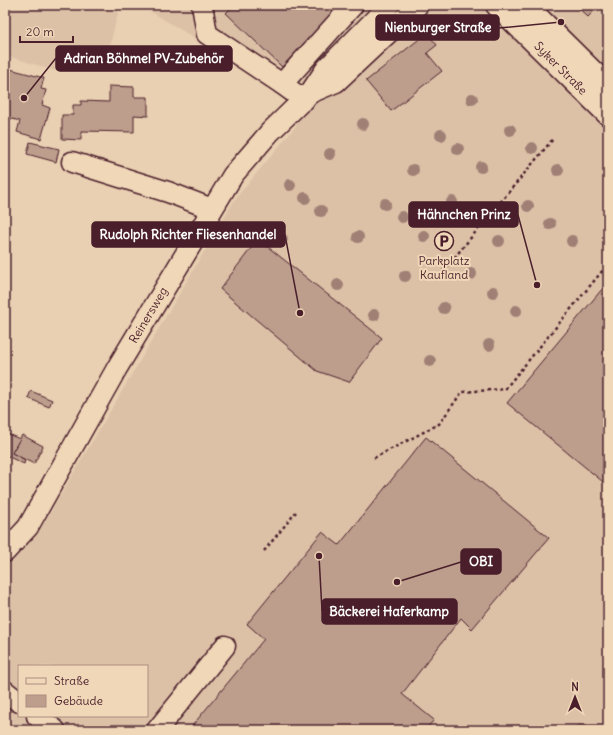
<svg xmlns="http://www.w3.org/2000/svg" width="613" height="735" font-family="Delius,sans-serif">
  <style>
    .built { fill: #dcc1a7; fill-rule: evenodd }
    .green { fill: #cfb39c; stroke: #8c6964 }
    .building { fill: #bd9e8d; stroke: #4a1f2b }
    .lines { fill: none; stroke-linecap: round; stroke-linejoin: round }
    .minor-casing { stroke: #4a1f2b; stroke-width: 23 }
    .major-casing { stroke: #4a1f2b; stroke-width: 25 }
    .path { stroke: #4a1f2b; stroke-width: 2.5; stroke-dasharray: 3 3; stroke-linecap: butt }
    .minor { stroke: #f0d7b8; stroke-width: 20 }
    .major { stroke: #f0d7b8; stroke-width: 22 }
    .tree { fill: #a07f74 }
    .labels { text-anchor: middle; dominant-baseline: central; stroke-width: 4; stroke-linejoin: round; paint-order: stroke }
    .street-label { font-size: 12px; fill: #4a1f2b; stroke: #f0d7b8 }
    .poi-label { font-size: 12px; fill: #4a1f2b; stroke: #f0d7b8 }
    .leader { fill: none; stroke: #4a1f2b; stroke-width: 1.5 }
    .callout-dot { fill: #4a1f2b; stroke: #f0d7b8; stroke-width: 1.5 }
    .callout { fill: #4a1f2b; stroke: #4a1f2b; stroke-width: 1.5 }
    .callout-label { font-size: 13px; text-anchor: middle; font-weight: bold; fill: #fff }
  </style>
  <rect width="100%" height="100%" fill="#e9d0b2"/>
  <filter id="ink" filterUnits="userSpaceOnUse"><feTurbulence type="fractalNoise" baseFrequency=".025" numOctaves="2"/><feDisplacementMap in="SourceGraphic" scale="8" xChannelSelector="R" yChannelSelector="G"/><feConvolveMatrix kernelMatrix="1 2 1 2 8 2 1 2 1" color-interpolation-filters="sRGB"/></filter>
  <g filter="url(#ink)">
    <g class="built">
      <polygon points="5,5 120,5 106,61 55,71 5,55"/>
      <path d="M140,5H608V728L579,725L573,730H5V569L46,520L235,199L296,126L281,91ZM19,666H147V716H19Z"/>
    </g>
    <polygon class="green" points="579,725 608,728 608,730 573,730"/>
    <g class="building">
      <polygon points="234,5 340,5 282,67 226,13"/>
      <polygon points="575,5 599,5 588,17"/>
      <polygon points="427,33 437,45 427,53 442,71 391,111 366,81"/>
      <polygon points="10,69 44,78 41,89 46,90 42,105 50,108 41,139 17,132 20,121 5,117 5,86"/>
      <polygon points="109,86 134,87 134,97 148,97 148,116 134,115 134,132 81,131 81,140 62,139 62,115 73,115 73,105 81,105 81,101 109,102"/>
      <polygon points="30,142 59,149 56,162 27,154"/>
      <polygon points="258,239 382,338 349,382 317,371 220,289"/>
      <polygon points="608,282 608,486 507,403"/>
      <polygon points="31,391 52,400 49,407 28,398"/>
      <polygon points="5,433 20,439 12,453 25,460 24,464 5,455"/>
      <polygon points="22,435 43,446 34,464 12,453"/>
      <polygon points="426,437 549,538 472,629 461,618 402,694 434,720 425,730 196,730 192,726 264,639 247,624 322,532 339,545"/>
    </g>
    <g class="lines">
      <defs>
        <g id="minor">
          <polyline points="202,5 207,34 282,84"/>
          <polyline points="310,93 336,82 418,5"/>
          <polyline points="304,100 282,84 353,5"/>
          <polyline points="72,162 168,192 212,209"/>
          <polyline points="5,552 28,527 117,368 233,175 270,132 310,93 326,69 389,5"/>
          <polyline points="5,691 19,702"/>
          <polyline points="37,716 55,730"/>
          <polyline points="157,730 225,646"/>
        </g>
        <g id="major">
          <polyline points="497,5 608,114"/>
          <polyline points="525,5 608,87"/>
        </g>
      </defs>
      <use href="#minor" class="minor-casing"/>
      <use href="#major" class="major-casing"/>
      <g class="path">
        <polyline points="439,276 553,139"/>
        <polyline points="374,458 439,424 462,392 505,389 608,264"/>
        <polyline points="264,551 296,512"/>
      </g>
      <use href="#minor" class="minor"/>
      <use href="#major" class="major"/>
    </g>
    <g class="tree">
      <circle cx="472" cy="99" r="6"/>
      <circle cx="363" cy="124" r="6"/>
      <circle cx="510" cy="130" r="6"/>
      <circle cx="441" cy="135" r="6"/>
      <circle cx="532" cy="148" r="6"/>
      <circle cx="458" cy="149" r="6"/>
      <circle cx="330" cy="154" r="6"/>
      <circle cx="481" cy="167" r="6"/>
      <circle cx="413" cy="170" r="6"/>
      <circle cx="558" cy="170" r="6"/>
      <circle cx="290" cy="185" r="6"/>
      <circle cx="305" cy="198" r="6"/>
      <circle cx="452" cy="202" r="6"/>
      <circle cx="385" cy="204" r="6"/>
      <circle cx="528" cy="206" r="6"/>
      <circle cx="321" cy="211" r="6"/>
      <circle cx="402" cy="217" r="6"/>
      <circle cx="550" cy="224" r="6"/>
      <circle cx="424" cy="236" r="6"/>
      <circle cx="358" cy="237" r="6"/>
      <circle cx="282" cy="239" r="6"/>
      <circle cx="499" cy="241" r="6"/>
      <circle cx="572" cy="241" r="6"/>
      <circle cx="471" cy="274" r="6"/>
      <circle cx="405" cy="276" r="6"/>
      <circle cx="338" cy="285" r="6"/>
      <circle cx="493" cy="292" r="6"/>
      <circle cx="444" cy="308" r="6"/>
      <circle cx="516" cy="311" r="6"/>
      <circle cx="374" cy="315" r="6"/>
      <circle cx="489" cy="345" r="6"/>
      <circle cx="430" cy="361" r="6"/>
    </g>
  </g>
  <defs>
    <symbol id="parking-ring" viewBox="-11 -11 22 22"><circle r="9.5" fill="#f0d7b8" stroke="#4a1f2b" stroke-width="1.5"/><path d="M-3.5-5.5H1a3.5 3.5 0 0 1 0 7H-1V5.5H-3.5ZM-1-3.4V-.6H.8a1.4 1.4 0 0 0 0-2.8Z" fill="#4a1f2b"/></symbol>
  </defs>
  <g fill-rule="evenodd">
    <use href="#parking-ring" x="433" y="230" width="22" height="22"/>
  </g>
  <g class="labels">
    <g class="street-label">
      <text transform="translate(561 68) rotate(45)">Syker Straße</text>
      <text transform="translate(148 315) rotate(-59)">Reinersweg</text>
    </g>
    <g class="poi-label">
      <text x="444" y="260">Parkplatz<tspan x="444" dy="14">Kaufland</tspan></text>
    </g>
  </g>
  <path class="leader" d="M561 22L499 28M24 98L56 58M537 285L518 215M300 313L285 235M397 582L461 562M319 556L322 611"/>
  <g class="callout-dot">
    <circle cx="561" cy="22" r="4"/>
    <circle cx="24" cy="98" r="4"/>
    <circle cx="537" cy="285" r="4"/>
    <circle cx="300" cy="313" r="4"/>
    <circle cx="397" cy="582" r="4"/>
    <circle cx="319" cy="556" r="4"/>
  </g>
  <g class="callout">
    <rect x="376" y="15" width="123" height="25" rx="4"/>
    <rect x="56" y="46" width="176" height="25" rx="4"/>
    <rect x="409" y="202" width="109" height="25" rx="4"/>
    <rect x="92" y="222" width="193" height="25" rx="4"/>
    <rect x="461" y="549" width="40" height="25" rx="4"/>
    <rect x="322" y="599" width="135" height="25" rx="4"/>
  </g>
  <g class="callout-label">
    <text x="438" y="32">Nienburger Straße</text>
    <text x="144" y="63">Adrian Böhmel PV-Zubehör</text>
    <text x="464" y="219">Hähnchen Prinz</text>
    <text x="188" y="239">Rudolph Richter Fliesenhandel</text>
    <text x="481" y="566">OBI</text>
    <text x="389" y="616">Bäckerei Haferkamp</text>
  </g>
  <rect width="613" height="735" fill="none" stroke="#f0d7b8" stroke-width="20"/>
  <rect x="10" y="10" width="593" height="715" fill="none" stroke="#4a1f2b" stroke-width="1.5" filter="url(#ink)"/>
  <rect x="18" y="665" width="130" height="52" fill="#f0d7b8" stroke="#ae8d80"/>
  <rect x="26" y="678" width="20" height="6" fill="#f0d7b8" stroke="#ae8d80"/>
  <text x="54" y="685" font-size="12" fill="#4a1f2b">Straße</text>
  <rect x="26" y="695" width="20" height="12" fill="#bd9e8d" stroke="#ae8d80"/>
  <text x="54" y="705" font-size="12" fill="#4a1f2b">Gebäude</text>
  <g transform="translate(575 697)" stroke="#f0d7b8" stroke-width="3" paint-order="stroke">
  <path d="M0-3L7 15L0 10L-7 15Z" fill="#4a1f2b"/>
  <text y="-6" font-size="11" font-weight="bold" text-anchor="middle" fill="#4a1f2b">N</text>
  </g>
  <path d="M20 36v6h53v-6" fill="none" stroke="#4a1f2b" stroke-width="2"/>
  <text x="26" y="36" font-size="12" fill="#4a1f2b" stroke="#f0d7b8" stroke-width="3" paint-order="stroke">20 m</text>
</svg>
